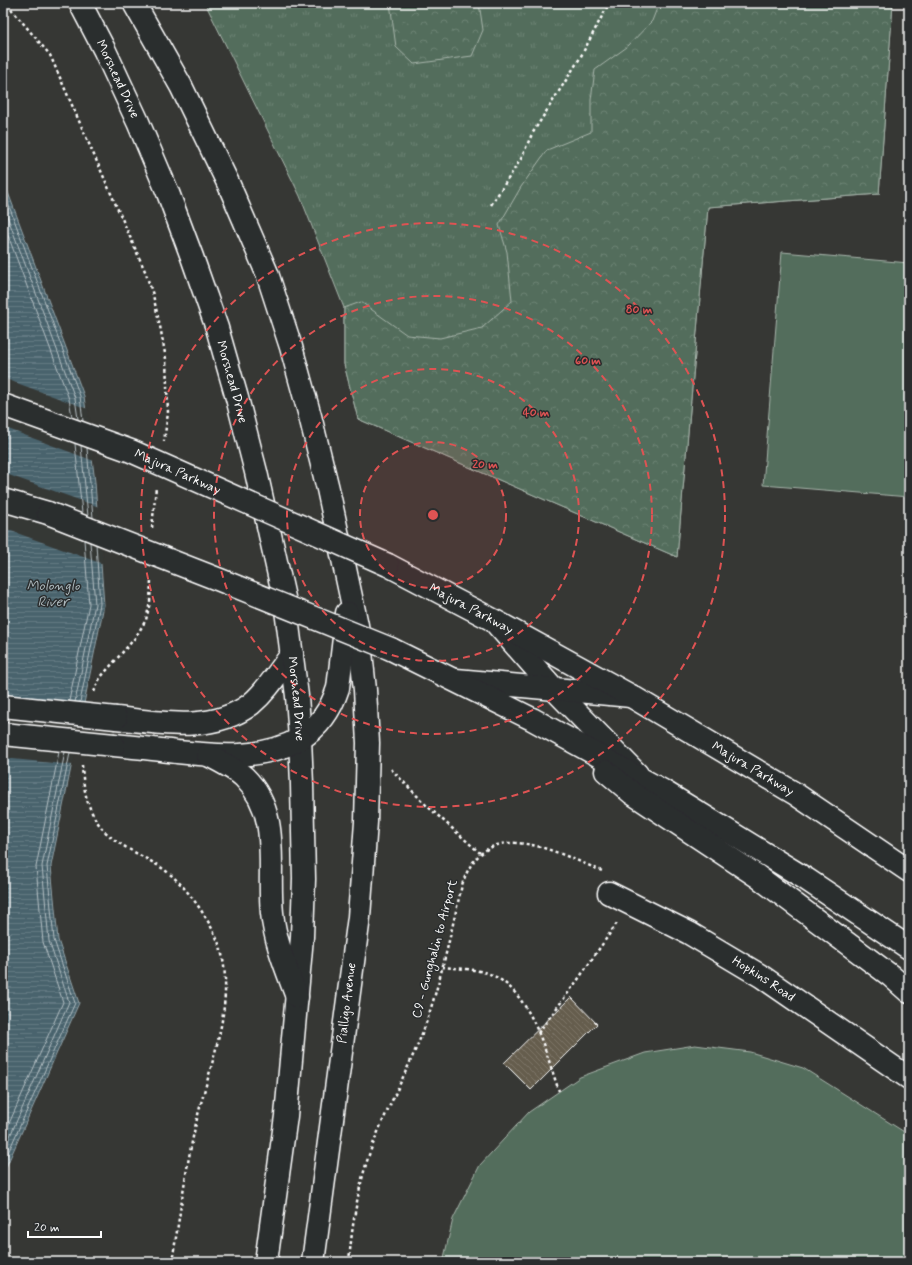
<svg xmlns="http://www.w3.org/2000/svg" width="912" height="1265" font-family="Mynerve,sans-serif">
  <style>
    .grass { fill: url(#grass-tufts); stroke: #a9b6ad }
    .forest { fill: url(#forest-crowns); stroke: #a9b6ad }
    .green { fill: #536d5b; stroke: #a9b6ad }
    .water { fill: url(#water-rules); stroke: #91a1a7 }
    .pier { fill: #363734 }
    .lines { fill: none; stroke-linecap: round; stroke-linejoin: round }
    .shore { stroke: #b6c1c5; stroke-width: 1 }
    .building { fill: url(#building-back-hatch); stroke: #fff }
    .minor-casing { stroke: #fff; stroke-width: 25 }
    .major-casing { stroke: #fff; stroke-width: 25 }
    .highway-casing { stroke: #fff; stroke-width: 25 }
    .path { stroke: #fff; stroke-width: 2.5; stroke-dasharray: 3 3; stroke-linecap: butt }
    .minor { stroke: #2a2d2e; stroke-width: 22 }
    .major { stroke: #2a2d2e; stroke-width: 22 }
    .highway { stroke: #2a2d2e; stroke-width: 22 }
    .minor-bridge-casing { stroke: #fff; stroke-width: 25; stroke-linecap: butt }
    .highway-bridge-casing { stroke: #fff; stroke-width: 25; stroke-linecap: butt }
    .minor-bridge { stroke: #2a2d2e; stroke-width: 22 }
    .highway-bridge { stroke: #2a2d2e; stroke-width: 22 }
    .ring { fill: none; stroke: #de5353; stroke-width: 2; stroke-dasharray: 7 5 }
    .labels { text-anchor: middle; dominant-baseline: central; stroke-width: 3; stroke-linejoin: round; paint-order: stroke }
    .street-label { font-size: 13px; fill: #fff; stroke: #2a2d2e }
    .water-label { font-size: 14px; font-style: italic; fill: #adb9bd; stroke: #2a2d2e }
    .centre { fill: #de5353; stroke: #2a2d2e; stroke-width: 2 }
    .ring-label { font-size: 12px; text-anchor: middle; font-weight: bold; fill: #de5353; stroke: #2a2d2e; stroke-width: 3; stroke-linejoin: round; paint-order: stroke }
  </style>
  <defs>
    <pattern id="grass-tufts" width="24" height="20" patternUnits="userSpaceOnUse"><rect width="24" height="20" fill="#536d5b"/><path d="M3 7l-1-3M5 7V3M7 7l1-3M15 17l-1-3M17 17v-4M19 17l1-3" fill="none" stroke="#6d8374"/></pattern>
    <pattern id="forest-crowns" width="20" height="18" patternUnits="userSpaceOnUse"><rect width="20" height="18" fill="#536d5b"/><path d="M2 6a3 3 0 1 1 6 0M12 15a3 3 0 1 1 6 0" fill="none" stroke="#6d8374"/></pattern>
    <pattern id="water-rules" width="6" height="5" patternUnits="userSpaceOnUse"><rect width="6" height="5" fill="#48636d"/><path d="M0 2.5h6" fill="none" stroke="#637a83"/></pattern>
    <pattern id="building-back-hatch" width="6" height="6" patternUnits="userSpaceOnUse"><rect width="6" height="6" fill="#655d4d"/><path d="M-1 5l2 2M0 0l6 6M5-1l2 2" fill="none" stroke="#7c7568"/></pattern>
  </defs>
  <rect width="100%" height="100%" fill="#363734"/>
  <filter id="ink" filterUnits="userSpaceOnUse"><feTurbulence type="fractalNoise" baseFrequency=".025" numOctaves="2"/><feDisplacementMap in="SourceGraphic" scale="8" xChannelSelector="R" yChannelSelector="G"/><feConvolveMatrix kernelMatrix="1 2 1 2 8 2 1 2 1" color-interpolation-filters="sRGB"/></filter>
  <g filter="url(#ink)">
    <polygon class="grass" points="205,3 893,3 879,194 708,207 677,557 358,419 344,364 344,308 300,196"/>
    <g class="forest">
      <polygon points="390,3 479,3 483,30 472,56 414,64 396,47"/>
      <polygon points="659,3 893,3 879,194 708,207 677,557 358,419 344,364 344,308 361,302 407,335 440,338 482,328 512,301 507,252 499,225 521,187 547,150 591,132 591,100 595,70 627,47 652,21"/>
    </g>
    <g class="green">
      <polygon points="782,252 909,263 909,497 763,485"/>
      <polygon points="695,1045 750,1052 803,1068 909,1135 909,1262 443,1262 453,1219 480,1165 529,1112 580,1077 645,1053"/>
    </g>
    <polygon class="water" points="3,179 84,396 95,482 104,605 51,866 58,940 79,1003 3,1174"/>
    <g class="pier">
      <polygon points="3,378 88,409 94,461 3,427"/>
      <polygon points="3,473 99,507 103,564 3,528"/>
      <polygon points="3,698 85,707 73,765 3,758"/>
    </g>
    <g class="lines">
      <g class="shore">
        <polyline points="3,190 80,396 83,421"/>
        <polyline points="3,205 75,398 78,419"/>
        <polyline points="3,222 69,399 72,417"/>
        <polyline points="75,444 82,513"/>
        <polyline points="81,446 88,516"/>
        <polyline points="87,448 93,518"/>
        <polyline points="69,701 89,604 84,540"/>
        <polyline points="75,702 95,604 90,542"/>
        <polyline points="80,702 100,604 96,544"/>
        <polyline points="3,1137 63,1002 43,942 36,867 59,752"/>
        <polyline points="3,1152 69,1002 49,941 42,866 65,752"/>
        <polyline points="3,1164 75,1003 54,940 47,866 70,753"/>
      </g>
    </g>
    <polygon class="building" points="571,997 597,1024 531,1090 504,1063"/>
    <g class="lines">
      <defs>
        <g id="minor">
          <polyline points="494,621 554,689 637,774"/>
          <polyline points="456,680 631,696"/>
          <path d="M116,718C160,723 213,733 251,704C268,690 279,671 292,654"/>
          <path id="s1" d="M609,893L689,933L761,976L909,1078"/>
        </g>
        <g id="major">
          <path id="s2" d="M80,3L105,51L138,122L168,193L192,257L217,328L237,398L256,472L285,602L297,696L300,739L302,784L304,879L302,937L286,1116L266,1262"/>
          <polyline points="134,3 181,86 229,185 267,273 291,347 310,416 328,489 357,625 361,652 365,690 368,743 366,822 359,917 313,1262"/>
          <path d="M300,739C319,727 331,710 338,688L347,613"/>
        </g>
        <g id="highway">
          <polyline points="3,500 48,513"/>
          <path id="s3" d="M388,565L493,620L631,696L794,793L909,871"/>
          <polyline points="391,649 532,719 663,791 806,879 909,948"/>
          <path d="M114,745C135,747 156,749 177,752C218,756 262,760 300,739"/>
          <path d="M208,755C220,761 234,768 244,777C282,814 267,866 272,913C275,942 287,970 297,997"/>
          <polyline points="606,771 632,793 757,876 891,976 909,992"/>
        </g>
      </defs>
      <use href="#minor" class="minor-casing"/>
      <use href="#major" class="major-casing"/>
      <use href="#highway" class="highway-casing"/>
      <g class="path">
        <polyline points="9,3 12,10 50,55 145,271 153,295 160,326 166,359 168,413 164,441"/>
        <polyline points="491,205 521,159 532,134 580,58 609,3"/>
        <polyline points="152,528 156,487"/>
        <polyline points="94,692 100,678 135,638 146,620 150,602 151,579"/>
        <path d="M82,765C83,785 86,806 98,823C115,848 149,856 171,875C190,891 214,926 221,950C235,1007 210,1064 197,1119C186,1165 180,1215 172,1262"/>
        <polyline points="391,769 427,806 480,853"/>
        <path d="M442,967C459,969 478,968 494,976C532,995 546,1054 559,1091"/>
        <polyline points="538,1033 577,981 617,923"/>
        <path d="M349,1262C352,1225 358,1187 370,1152C386,1109 409,1069 425,1026C441,980 451,932 462,885C485,812 555,852 602,871"/>
      </g>
      <use href="#minor" class="minor"/>
      <use href="#major" class="major"/>
      <use href="#highway" class="highway"/>
      <defs>
        <polyline id="minor-bridge" points="3,706 116,718"/>
        <g id="highway-bridge">
          <path id="s4" d="M3,405L131,451L388,565"/>
          <polyline points="48,513 220,580 391,649"/>
          <polyline points="3,734 114,745"/>
        </g>
      </defs>
      <use href="#minor-bridge" class="minor-bridge-casing"/>
      <use href="#highway-bridge" class="highway-bridge-casing"/>
      <use href="#minor-bridge" class="minor-bridge"/>
      <use href="#highway-bridge" class="highway-bridge"/>
    </g>
  </g>
  <circle cx="433" cy="515" r="73" fill="#de5353" fill-opacity=".12"/>
  <g class="ring">
    <circle cx="433" cy="515" r="73"/>
    <circle cx="433" cy="515" r="146"/>
    <circle cx="433" cy="515" r="219"/>
    <circle cx="433" cy="515" r="292"/>
  </g>
  <g class="labels">
    <g class="street-label">
      <text stroke="none"><textPath href="#s2" startOffset="85">Morshead Drive</textPath></text>
      <text stroke="none"><textPath href="#s2" startOffset="409">Morshead Drive</textPath></text>
      <text stroke="none"><textPath href="#s4" startOffset="187">Majura Parkway</textPath></text>
      <text stroke="none"><textPath href="#s3" startOffset="94">Majura Parkway</textPath></text>
      <text stroke="none"><textPath href="#s2" startOffset="733">Morshead Drive</textPath></text>
      <text stroke="none"><textPath href="#s3" startOffset="418">Majura Parkway</textPath></text>
      <text transform="translate(435 949) rotate(-75)">C9 - Gunghalin to Airport</text>
      <text stroke="none"><textPath href="#s1" startOffset="177">Hopkins Road</textPath></text>
      <text transform="translate(347 1003) rotate(-83)">Pialligo Avenue</text>
    </g>
    <g class="water-label">
      <text x="53" y="586">Molonglo<tspan x="53" dy="16">River</tspan></text>
    </g>
  </g>
  <circle cx="433" cy="515" r="6" class="centre"/>
  <g class="ring-label">
    <text x="639" y="313">80 m</text>
    <text x="588" y="364">60 m</text>
    <text x="536" y="416">40 m</text>
    <text x="485" y="468">20 m</text>
  </g>
  <rect width="912" height="1265" fill="none" stroke="#2a2d2e" stroke-width="16"/>
  <rect x="8" y="8" width="896" height="1249" fill="none" stroke="#fff" stroke-width="1.5" filter="url(#ink)"/>
  <path d="M28 1231v6h73v-6" fill="none" stroke="#ffffff" stroke-width="2"/>
  <text x="34" y="1231" font-size="12" fill="#ffffff" stroke="#2a2d2e" stroke-width="3" paint-order="stroke">20 m</text>
</svg>
